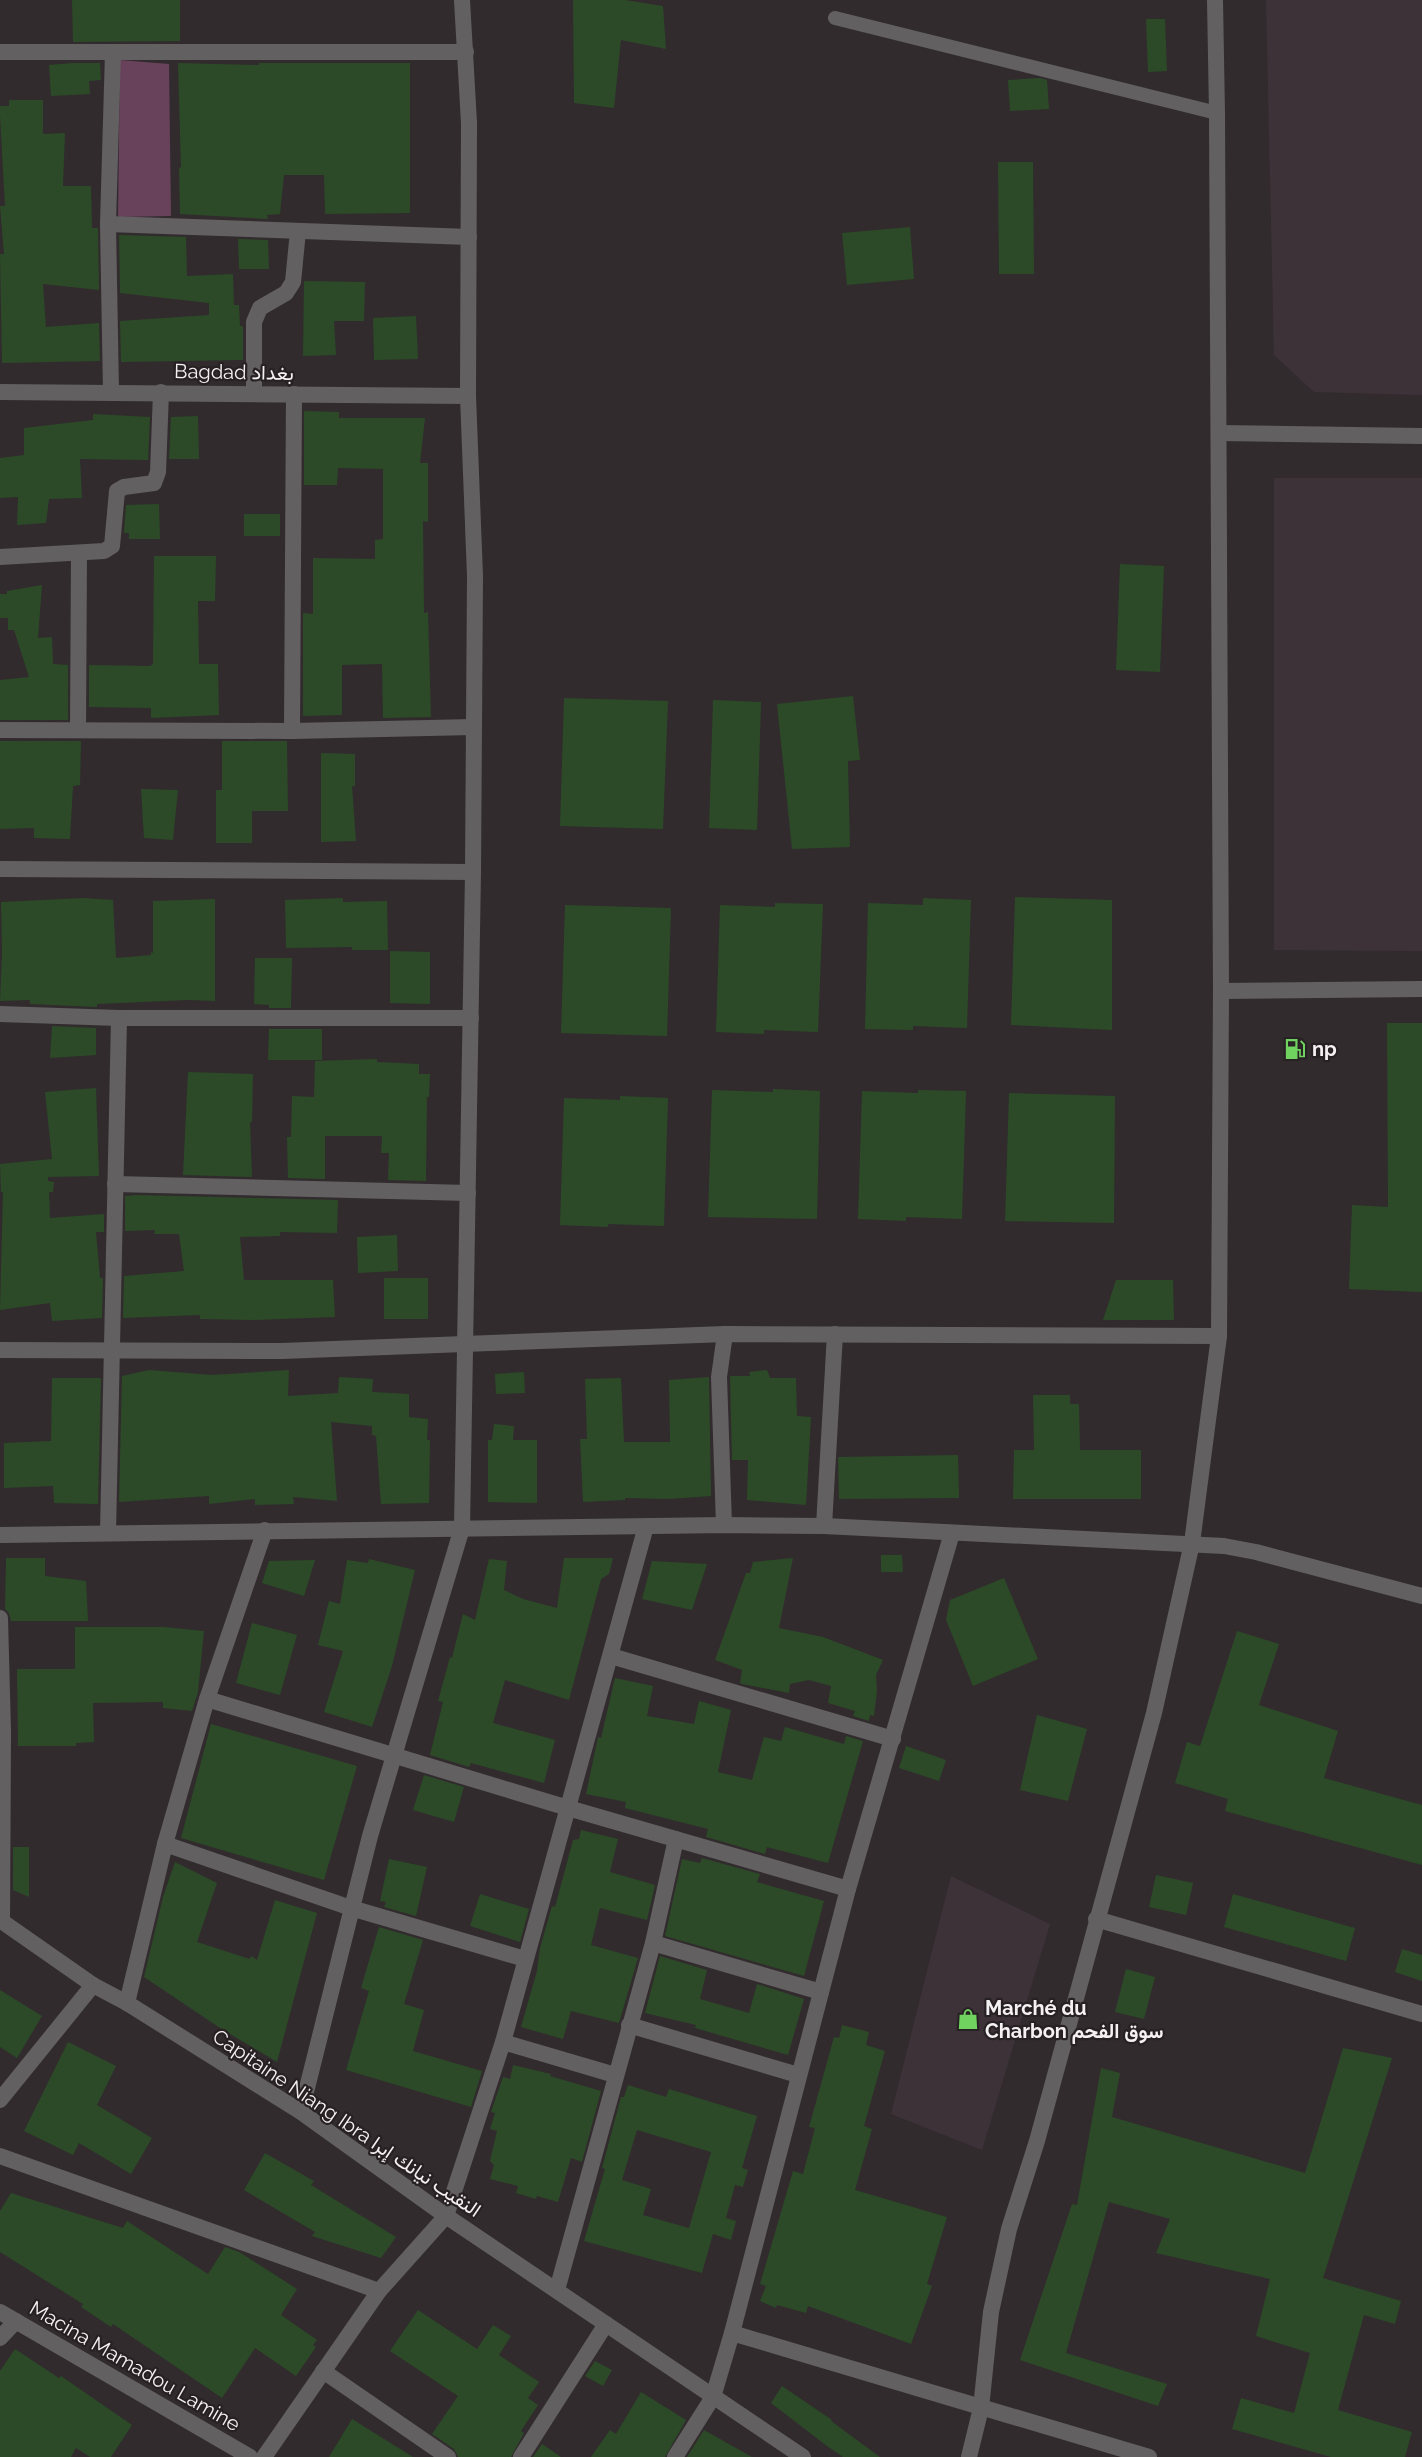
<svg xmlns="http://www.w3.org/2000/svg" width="1422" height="2457" font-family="Raleway,Vazirmatn,sans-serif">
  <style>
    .built { fill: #3e3239 }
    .green { fill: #68415a }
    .building { fill: #2c4a27; fill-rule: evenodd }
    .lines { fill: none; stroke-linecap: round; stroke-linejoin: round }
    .service { stroke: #636062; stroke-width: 14 }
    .minor { stroke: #636062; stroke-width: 16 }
    .tertiary { stroke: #636062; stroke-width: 16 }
    .labels { text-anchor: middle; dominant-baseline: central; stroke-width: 4.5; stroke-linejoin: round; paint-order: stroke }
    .street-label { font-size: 20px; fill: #f5f1f3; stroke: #272124 }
    .poi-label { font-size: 20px; font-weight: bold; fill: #f5f1f3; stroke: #272124; text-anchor: start }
  </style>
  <rect width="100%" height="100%" fill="#312b2e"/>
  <g class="built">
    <polygon points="1266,0 1422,0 1422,395 1314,392 1274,355"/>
    <polygon points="1274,478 1422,478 1422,951 1274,950"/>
    <polygon points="951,1876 1050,1924 982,2150 891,2114"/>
  </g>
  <polygon class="green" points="120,60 169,64 171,216 118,217"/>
  <g class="building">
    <polygon points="72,0 180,0 180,41 73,42"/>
    <polygon points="573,0 625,0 663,6 666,49 621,40 614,108 574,103"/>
    <polygon points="1146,19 1165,19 1167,71 1148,72"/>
    <polygon points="73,63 100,63 101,80 89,81 90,94 51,96 49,65"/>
    <polygon points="178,63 259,65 259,63 410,63 410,213 325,214 324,175 284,175 280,214 267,215 268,219 180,214 179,167 181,168"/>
    <polygon points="1040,78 1047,80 1049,109 1010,111 1008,80"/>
    <polygon points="9,100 43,100 43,134 65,133 63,186 91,186 92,228 98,228 99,290 43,284 46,327 99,323 100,361 2,363 0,254 4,254 0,206 5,206 0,116 0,106 9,106"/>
    <polygon points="998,162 1033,162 1034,274 999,274"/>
    <polygon points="910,227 914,279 847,285 842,233"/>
    <polygon points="119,235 186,237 187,276 233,274 234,305 239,305 240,326 243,326 243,360 121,362 120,321 209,315 209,303 120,293"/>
    <polygon points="238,239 268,240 269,269 239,269"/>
    <polygon points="304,281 365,282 364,321 334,321 336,355 303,356"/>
    <polygon points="416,316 418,359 374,360 373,318"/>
    <polygon points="304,411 339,412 339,418 425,418 420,463 428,463 428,522 423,521 424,613 428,612 431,717 383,718 382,664 342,665 342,715 303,716 303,613 313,614 313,558 375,559 375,540 383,539 383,469 338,468 337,485 304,485"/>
    <polygon points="93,414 150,417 148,460 80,459 82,498 49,499 46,523 17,525 18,497 0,498 0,458 24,455 24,428 93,420"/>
    <polygon points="198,416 199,459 169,459 171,417"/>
    <polygon points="159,504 160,539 129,539 129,533 124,533 126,505"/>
    <rect x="244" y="514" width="36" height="22"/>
    <polygon points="154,556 216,556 215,601 198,601 199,664 218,664 219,715 151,718 151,708 89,707 89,665 150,666 153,664"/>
    <polygon points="1120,564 1164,566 1160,672 1116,670"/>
    <polygon points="42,585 38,638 52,637 53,664 68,665 68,720 0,720 0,680 29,677 14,630 8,630 8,618 0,618 0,594 7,594 7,591"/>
    <polygon points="853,696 860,760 848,761 850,847 792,849 777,704"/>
    <polygon points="564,698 668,701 663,829 560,826"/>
    <polygon points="713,700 761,702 757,830 709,828"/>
    <polygon points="0,741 81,741 80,785 73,786 70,839 34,838 34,828 0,829"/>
    <polygon points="222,741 287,741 288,811 252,811 252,843 216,843 216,790 222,790"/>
    <polygon points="321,753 355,754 355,786 352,786 356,841 321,842"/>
    <polygon points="141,789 178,790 173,840 144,838"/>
    <polygon points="1015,897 1112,900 1112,1030 1011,1025"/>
    <polygon points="83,898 113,900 116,958 151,955 151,952 153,953 153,901 215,899 215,1001 188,1000 97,1004 97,1007 30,1004 30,1000 0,1001 2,954 1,902"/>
    <polygon points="343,898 343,902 387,901 388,950 352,950 352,947 286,948 285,900"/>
    <polygon points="923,898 971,900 967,1028 913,1026 913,1030 865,1029 868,903 923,905"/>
    <polygon points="775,903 823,904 818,1032 764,1030 764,1034 716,1032 720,905 775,907"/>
    <polygon points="565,905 671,908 667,1036 561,1033"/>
    <polygon points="390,951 430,952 430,1004 390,1003"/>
    <polygon points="255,958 292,958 291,1008 269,1008 269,1005 254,1004"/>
    <polygon points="1387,1023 1422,1023 1422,1292 1349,1289 1352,1205 1388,1207"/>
    <polygon points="52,1026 96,1028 96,1055 50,1058"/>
    <polygon points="269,1029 322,1029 322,1060 268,1060"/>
    <polygon points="377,1059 377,1062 419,1064 419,1074 430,1074 429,1097 427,1097 426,1181 388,1180 389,1153 381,1153 382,1136 325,1136 325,1179 288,1178 287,1137 291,1137 292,1096 314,1097 315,1061"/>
    <polygon points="188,1072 253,1074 252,1122 250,1122 252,1177 183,1175"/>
    <polygon points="96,1088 99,1176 48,1177 48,1181 54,1182 53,1192 49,1192 50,1218 104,1214 104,1232 96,1232 100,1278 103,1278 102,1318 52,1321 50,1303 0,1310 3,1192 1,1192 0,1164 52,1159 45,1092"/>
    <polygon points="773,1089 820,1091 817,1219 708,1217 712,1090 773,1092"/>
    <polygon points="918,1090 966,1091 962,1219 906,1217 906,1221 858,1219 862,1091 918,1093"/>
    <polygon points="1009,1093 1115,1096 1114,1223 1005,1221"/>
    <polygon points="620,1096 668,1098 664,1226 608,1224 608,1227 560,1225 564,1098 620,1100"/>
    <polygon points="136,1195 338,1200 337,1233 280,1232 280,1236 240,1237 244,1280 333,1280 335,1317 254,1320 200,1319 200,1315 123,1318 124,1276 184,1271 179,1234 154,1234 155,1230 125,1231 125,1196"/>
    <polygon points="397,1235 398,1271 358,1273 357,1237"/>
    <rect x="384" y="1278" width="44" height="41"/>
    <polygon points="1116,1280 1173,1280 1174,1320 1103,1320"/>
    <polygon points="149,1370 212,1375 289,1370 288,1396 338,1393 339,1377 373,1379 372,1392 409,1394 409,1417 428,1419 427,1440 430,1440 429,1503 381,1504 376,1436 372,1435 372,1426 331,1422 337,1501 293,1497 294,1504 255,1505 255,1499 209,1504 209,1496 119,1502 122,1376"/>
    <polygon points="767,1370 770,1378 796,1378 797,1416 811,1417 806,1505 747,1500 748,1460 732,1460 730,1376 750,1376 749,1372"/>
    <polygon points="524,1372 525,1393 496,1394 495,1374"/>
    <polygon points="709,1377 711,1496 669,1499 625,1498 625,1500 583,1502 580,1439 587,1439 585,1379 621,1378 624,1442 670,1442 669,1380"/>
    <polygon points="52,1378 101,1378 98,1504 54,1503 53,1486 4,1488 4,1443 51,1441"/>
    <polygon points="1033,1395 1070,1395 1070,1404 1079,1404 1080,1450 1141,1450 1141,1499 1013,1499 1014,1450 1034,1450"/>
    <polygon points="494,1424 514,1426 513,1440 537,1440 537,1503 488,1502 488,1440 492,1440"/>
    <polygon points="958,1455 959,1498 839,1499 838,1457"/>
    <polygon points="881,1555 902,1555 903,1572 881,1572"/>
    <polygon points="6,1558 45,1558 45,1576 86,1581 88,1621 11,1621 9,1613 5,1609"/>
    <polygon points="564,1558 613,1558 609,1574 601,1579 569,1700 505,1680 493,1723 555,1740 544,1783 471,1763 469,1767 430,1755 443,1702 438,1701 450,1657 452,1658 463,1614 475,1620 489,1559 507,1561 504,1590 523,1599 557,1608"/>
    <polygon points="793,1558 779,1628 823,1637 883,1660 876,1675 877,1691 874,1716 870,1715 869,1721 853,1716 855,1711 828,1703 831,1686 809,1680 790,1684 789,1693 742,1684 740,1683 742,1670 715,1660 746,1573 750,1573 753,1562"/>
    <polygon points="369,1559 415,1570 392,1666 372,1727 324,1712 343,1651 318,1645 329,1601 340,1604 347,1560 368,1563"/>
    <polygon points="315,1560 304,1596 262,1583 269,1561"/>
    <polygon points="652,1561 707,1564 692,1610 642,1599"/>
    <polygon points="1004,1578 1038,1659 973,1686 946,1620 950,1600"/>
    <polygon points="252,1623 297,1635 280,1695 236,1683"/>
    <polygon points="75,1627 164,1627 204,1631 198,1692 192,1711 163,1708 163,1702 93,1703 94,1742 76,1743 76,1746 18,1746 17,1669 75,1669"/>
    <polygon points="1237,1631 1279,1644 1259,1705 1338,1731 1324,1778 1422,1805 1422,1865 1225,1811 1228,1799 1175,1783 1187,1742 1200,1746"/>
    <polygon points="615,1678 653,1686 647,1716 694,1724 699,1701 731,1710 718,1772 752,1780 764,1737 781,1741 785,1727 844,1744 846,1736 863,1741 828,1863 767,1847 765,1854 706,1837 708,1829 625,1808 626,1802 586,1794 597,1742 598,1737 601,1738"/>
    <polygon points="1037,1715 1087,1729 1068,1801 1020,1790"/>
    <polygon points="211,1724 357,1766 324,1880 181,1838"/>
    <polygon points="906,1746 946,1760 939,1781 899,1768"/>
    <polygon points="424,1775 464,1787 454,1822 413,1810"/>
    <polygon points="581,1830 618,1839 610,1872 655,1885 647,1920 600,1908 591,1945 638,1958 619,2023 571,2011 563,2039 521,2027 537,1971 540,1948 552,1906 555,1907 573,1840 579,1839"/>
    <polygon points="13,1847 29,1847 29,1897 13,1890"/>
    <polygon points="702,1858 760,1874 757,1882 824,1901 804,1976 665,1936 682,1859 700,1863"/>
    <polygon points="389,1859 427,1867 416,1916 384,1907 386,1902 380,1901"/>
    <polygon points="175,1862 217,1883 197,1942 250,1959 251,1956 257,1960 275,1900 317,1913 277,2062 220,2028 144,1977 163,1897"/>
    <polygon points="1156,1875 1193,1883 1186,1915 1149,1907"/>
    <polygon points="480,1894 529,1909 520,1942 470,1926"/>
    <polygon points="1233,1894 1355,1928 1346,1961 1224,1927"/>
    <polygon points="379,1927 423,1940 404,2004 424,2010 413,2051 482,2071 471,2107 346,2070 369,1991 361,1988"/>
    <polygon points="1402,1949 1422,1955 1422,1981 1395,1972"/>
    <polygon points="660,1956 707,1970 700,1999 749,2013 757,1984 804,1999 788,2055 695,2028 696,2025 645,2013"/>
    <polygon points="1126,1969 1155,1977 1144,2019 1115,2012"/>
    <polygon points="0,1990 42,2016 17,2058 0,2047"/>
    <polygon points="842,2025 869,2032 866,2045 885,2051 864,2126 872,2129 855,2190 947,2217 927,2284 932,2286 911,2344 808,2306 806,2313 777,2305 776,2308 760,2301 766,2286 760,2284 793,2171 803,2174 815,2128 809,2127 834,2037 839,2038"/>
    <polygon points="68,2042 116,2066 97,2105 152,2138 131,2174 79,2143 73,2155 24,2131"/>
    <polygon points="1343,2048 1392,2058 1323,2278 1401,2301 1395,2324 1364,2315 1338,2410 1412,2432 1405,2457 1331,2457 1232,2429 1241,2398 1294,2413 1310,2353 1256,2336 1270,2279 1156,2253 1170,2219 1109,2202 1066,2353 1167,2384 1158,2406 1020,2360 1072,2204 1077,2205 1101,2068 1120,2073 1112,2117 1305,2173"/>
    <polygon points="513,2065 551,2074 550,2076 601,2091 582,2162 571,2158 558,2202 537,2196 536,2199 516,2193 518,2186 490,2179 494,2165 490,2161 497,2131 490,2129 495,2113 491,2112 503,2077 510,2079"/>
    <path d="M628,2085L666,2097L669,2089L757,2116L742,2168L748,2170L743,2187L735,2185L726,2218L736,2221L731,2240L713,2234L702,2273L584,2241L605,2169L602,2168L621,2097H624ZM637,2130L711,2152L689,2228L643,2215L651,2189L622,2180Z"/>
    <polygon points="265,2153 314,2181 311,2185 396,2237 381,2258 312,2236 315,2232 244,2190"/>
    <polygon points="11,2193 123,2228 127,2221 208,2274 225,2247 239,2252 297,2289 281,2315 317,2340 313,2345 316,2347 296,2376 255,2348 222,2398 113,2324 111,2327 81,2307 83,2304 0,2252 0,2211"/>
    <polygon points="418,2310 477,2349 493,2325 511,2336 499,2355 539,2382 528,2398 538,2405 521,2431 524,2433 511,2457 458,2457 454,2449 432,2434 458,2396 390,2351"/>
    <polygon points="15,2349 59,2378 61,2376 132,2425 111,2457 90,2457 76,2448 71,2457 0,2457 0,2371"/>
    <polygon points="595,2361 612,2370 603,2386 585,2376"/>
    <polygon points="782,2386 832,2420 831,2421 880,2457 843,2457 827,2446 771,2403"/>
    <polygon points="641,2392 686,2420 665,2457 591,2457 610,2430 616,2434"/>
    <polygon points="352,2419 413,2457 329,2457"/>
    <polygon points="704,2430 752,2457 687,2457"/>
    <polygon points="542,2444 561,2457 533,2457"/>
  </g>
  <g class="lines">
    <polyline class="service" points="835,18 1217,113"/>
    <g class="minor">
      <polyline points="0,52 466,52"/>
      <polyline points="108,224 469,237"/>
      <polyline points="0,392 468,396"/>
      <polyline points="111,392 108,224 113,52"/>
      <polyline points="254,392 254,322 260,308 286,293 293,282 298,231"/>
      <polyline points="1219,433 1422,436"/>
      <polyline points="0,557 104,551 112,546 117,491 124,487 154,483 158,472 161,392"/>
      <polyline points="0,730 292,731 474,727"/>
      <polyline points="78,730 79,553"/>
      <polyline points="292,731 294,394"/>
      <polyline points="0,869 473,872"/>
      <polyline points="1221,991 1422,989"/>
      <polyline points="0,1014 119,1018 471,1018"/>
      <polyline points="115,1184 468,1193"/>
      <polyline points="0,1350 282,1351 725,1334 1219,1336"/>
      <polyline points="724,1525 719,1377 725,1334"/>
      <polyline points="824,1526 835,1334"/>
      <path d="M108,1533C113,1361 114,1190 119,1018"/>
      <polyline points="0,1535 724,1525 824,1526 1224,1546 1256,1552 1422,1596"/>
      <polyline points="0,1618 3,1732 2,1922"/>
      <polyline points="611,1656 893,1739"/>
      <polyline points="207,1699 568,1808 848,1889"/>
      <polyline points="165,1844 351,1908 525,1959"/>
      <polyline points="1096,1919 1422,2014"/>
      <polyline points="0,1920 93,1985 127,2003 301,2112 446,2216 803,2457"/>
      <polyline points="653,1943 821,1992"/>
      <polyline points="127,2003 165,1844 207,1699 265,1530"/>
      <polyline points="629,2025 798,2075"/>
      <polyline points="503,2042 615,2075"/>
      <polyline points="0,2100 93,1985"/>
      <polyline points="301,2112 370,1836 462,1528 473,872 475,576 468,396 469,123 462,0"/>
      <polyline points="0,2156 379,2291 446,2216 503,2042 646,1526"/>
      <polyline points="557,2290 653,1943 676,1839"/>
      <polyline points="732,2333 848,1889 952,1533"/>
      <polyline points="0,2338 16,2321"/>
      <polyline points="323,2371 448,2457"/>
      <polyline points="264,2457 379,2291"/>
      <polyline points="521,2457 606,2324"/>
      <polyline points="675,2457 713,2397 732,2333 1149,2457"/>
      <polyline points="969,2457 981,2408 991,2312 1009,2229 1037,2141 1154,1713 1192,1543 1219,1336 1221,991 1217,113 1215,0"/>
    </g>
    <polyline class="tertiary" points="0,2312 250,2457"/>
  </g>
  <defs>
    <symbol id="fuel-bare" viewBox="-9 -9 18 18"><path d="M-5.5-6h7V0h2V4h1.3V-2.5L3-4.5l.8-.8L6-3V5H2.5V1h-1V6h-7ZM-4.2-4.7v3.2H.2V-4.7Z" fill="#70d35f" stroke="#272124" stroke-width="2.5" paint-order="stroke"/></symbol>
    <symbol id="shop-bare" viewBox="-9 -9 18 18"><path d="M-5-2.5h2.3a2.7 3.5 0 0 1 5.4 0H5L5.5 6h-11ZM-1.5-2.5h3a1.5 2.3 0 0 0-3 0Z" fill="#70d35f" stroke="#272124" stroke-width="2.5" paint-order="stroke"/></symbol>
  </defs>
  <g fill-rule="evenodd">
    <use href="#fuel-bare" x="1280" y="1034" width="30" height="30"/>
    <use href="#shop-bare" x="953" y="2004" width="30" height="30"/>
  </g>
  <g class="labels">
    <g class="street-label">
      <text transform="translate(234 372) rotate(1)">Bagdad بغداد</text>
      <text transform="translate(347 2123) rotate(34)">Capitaine Niang Ibra النقيب نيانك إبرا</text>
      <text transform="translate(135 2366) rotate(30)">Macina Mamadou Lamine</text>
    </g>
    <g class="poi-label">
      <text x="1312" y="1049">np</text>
      <text x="985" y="2008">Marché du<tspan x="985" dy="23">Charbon سوق الفحم</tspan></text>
    </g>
  </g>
</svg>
